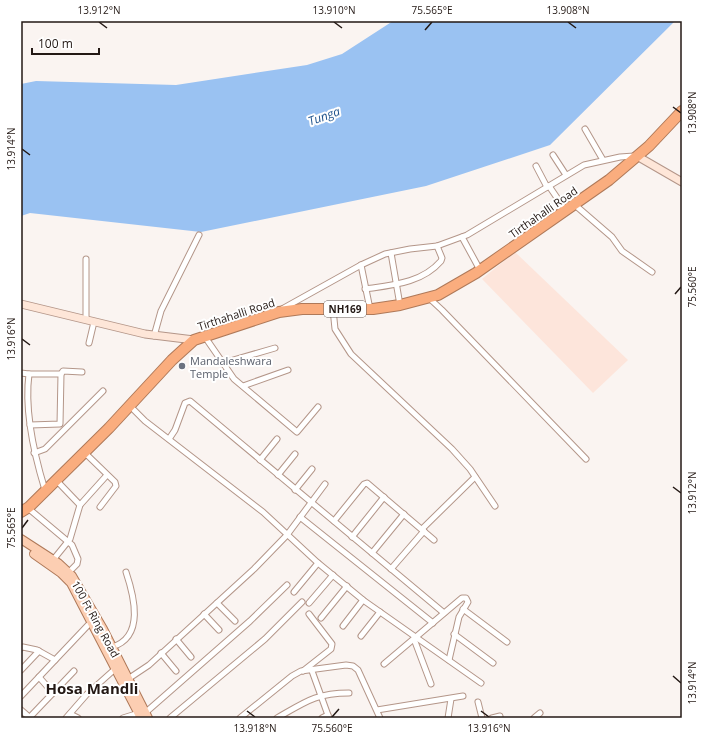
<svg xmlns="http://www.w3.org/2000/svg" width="703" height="739" font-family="'Open Sans',sans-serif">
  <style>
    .built { fill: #fde5db }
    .water { fill: #9ac2f2 }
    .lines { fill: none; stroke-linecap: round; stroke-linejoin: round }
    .street-casing { stroke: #b49689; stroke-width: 7 }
    .secondary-casing { stroke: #b49689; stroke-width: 9 }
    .primary-casing { stroke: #af7959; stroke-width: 10 }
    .highway-casing { stroke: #af7959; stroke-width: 12 }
    .street { stroke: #fff; stroke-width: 5 }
    .secondary { stroke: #fee6d8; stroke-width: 7 }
    .primary { stroke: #fcceb2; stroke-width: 8 }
    .highway { stroke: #faad7e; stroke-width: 10 }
    .ticks { fill: none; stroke: #231814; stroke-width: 1.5 }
    .worship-dot { fill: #6b7280; stroke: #fff; stroke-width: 1.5 }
    .labels { text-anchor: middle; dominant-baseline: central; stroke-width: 4; stroke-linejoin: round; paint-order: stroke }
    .shield { fill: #fff; stroke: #655d5a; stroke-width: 1 }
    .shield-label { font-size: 10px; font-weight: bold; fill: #231814 }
    .street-label { font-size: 11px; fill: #231814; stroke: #fff }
    .worship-label { font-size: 11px; fill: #5b616d; stroke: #fff; text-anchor: start }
    .water-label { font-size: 12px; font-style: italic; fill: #1c518b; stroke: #fff }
    .district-label { font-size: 15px; font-weight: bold; fill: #231814; stroke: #fff }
    .neatline { fill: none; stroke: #231814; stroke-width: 1.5 }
    .ticks-label { font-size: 10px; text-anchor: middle; fill: #231814 }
  </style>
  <rect width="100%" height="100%" fill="#faf4f1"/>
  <polygon class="built" points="515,252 628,360 593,393 482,279"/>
  <polygon class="water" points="393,21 675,21 550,145 426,186 201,232 30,213 21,216 21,84 36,81 176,85 307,65 342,54"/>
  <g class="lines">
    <defs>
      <g id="street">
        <polyline points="585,129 603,160"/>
        <polyline points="553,155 566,175"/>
        <polyline points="536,166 547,187"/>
        <polyline points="549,186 566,211"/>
        <polyline points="575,205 612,237 622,251 652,272"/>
        <polyline points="462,237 480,270"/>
        <polyline points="391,253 400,305"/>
        <polyline points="361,265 370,309"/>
        <path d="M365,289C393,285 422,283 441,261L442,258L437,246"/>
        <polyline points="428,297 442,310 586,459"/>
        <polyline points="282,309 361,265 385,254 410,249 437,246 467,235 584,165 620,157 634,156"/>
        <polyline points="333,309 335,329 351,354 452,449 470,469 495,506"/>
        <polyline points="86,319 86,259"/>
        <polyline points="154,336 161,311 199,235"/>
        <polyline points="205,337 234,379 297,432 318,407"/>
        <polyline points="89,343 94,322"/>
        <polyline points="223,363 275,348"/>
        <polyline points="21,373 29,374 61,374 63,371 82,372"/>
        <path d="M29,374C24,412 34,454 45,490"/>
        <polyline points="243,386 288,370"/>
        <polyline points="130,406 145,421 263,512 318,563 363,600 481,683"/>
        <polyline points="30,425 60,424 61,374"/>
        <polyline points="169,439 175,430 185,403 190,401 444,613"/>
        <polyline points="84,452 115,482 116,486 100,507"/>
        <polyline points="34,453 45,449 103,391"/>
        <polyline points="260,460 277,439"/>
        <polyline points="278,475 295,454"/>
        <polyline points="56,480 80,505"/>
        <polyline points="295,490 312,469"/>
        <polyline points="28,508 72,545 78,559 77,564 69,572"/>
        <polyline points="300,517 433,623"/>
        <polyline points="334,521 364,484 367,483 434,540"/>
        <polyline points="422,529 475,477"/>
        <polyline points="352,537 384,497"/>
        <polyline points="372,553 404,514"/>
        <polyline points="53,560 70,539 80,505 107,475"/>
        <polyline points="391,569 424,531"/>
        <polyline points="294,592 318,563"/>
        <polyline points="217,603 235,621"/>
        <polyline points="309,603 333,575"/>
        <polyline points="463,609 507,642"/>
        <polyline points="204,614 219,630"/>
        <polyline points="321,618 347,586"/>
        <polyline points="343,626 363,600"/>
        <polyline points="454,634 493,663"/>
        <polyline points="361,636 380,612"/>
        <polyline points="176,639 191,657"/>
        <polyline points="414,639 431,684"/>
        <path d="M112,647C145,637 134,596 126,572"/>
        <polyline points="21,648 23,647 37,650 55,660"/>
        <polyline points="161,653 176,671"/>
        <polyline points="384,664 462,598 466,598 468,602 459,617 449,660"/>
        <polyline points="21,670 39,651"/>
        <polyline points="303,671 331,649 332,644 309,614"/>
        <polyline points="312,671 329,718"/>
        <polyline points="39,677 53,693"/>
        <polyline points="128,679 149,665 254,569 287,535 325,484"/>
        <polyline points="21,696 91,622"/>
        <polyline points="478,702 482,718"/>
        <polyline points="21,710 29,717"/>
        <polyline points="377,710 463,696"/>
        <polyline points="145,713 250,621 287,585"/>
        <polyline points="70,714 78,718"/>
        <polyline points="29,718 74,671"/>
        <polyline points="66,718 87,694 115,669"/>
        <polyline points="123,718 139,713"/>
        <polyline points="170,718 265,639 302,602"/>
        <polyline points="240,718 292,676 301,671 346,665 353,666 358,670 380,718"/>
        <path d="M277,718C305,702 316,693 349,693"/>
        <polyline points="322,718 328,715"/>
        <polyline points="448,718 451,699"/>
        <polyline points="492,718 500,716"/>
        <polyline points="534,718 540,713"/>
      </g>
      <g id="secondary">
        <polyline points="637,156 682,182"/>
        <polyline points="21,304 145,334 194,340"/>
      </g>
      <g id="primary">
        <polyline points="21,539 58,563 72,576 103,629 148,718"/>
        <polyline points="34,554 61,573 71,583 141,718"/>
      </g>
      <polyline id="highway" points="21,512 29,507 109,428 172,360 194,340 279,312 302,309 373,309 400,305 438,295 476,273 609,180 649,146 682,111"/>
    </defs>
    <use href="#street" class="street-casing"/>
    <use href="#secondary" class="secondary-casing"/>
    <use href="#primary" class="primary-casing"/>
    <use href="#highway" class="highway-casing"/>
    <use href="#street" class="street"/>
    <use href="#secondary" class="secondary"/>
    <use href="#primary" class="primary"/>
    <use href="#highway" class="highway"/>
  </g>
  <path class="ticks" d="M99,22L107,28M334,22L342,28M568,22L576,28M425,30L432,22M673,107L681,113M22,149L30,155M675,294L681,287M22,339L30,345M673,487L681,493M22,528L28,520M673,676L681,683M247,711L255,717M481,711L489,717M332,717L339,709"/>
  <circle class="worship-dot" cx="182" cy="366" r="4"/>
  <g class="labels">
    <rect class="shield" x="324" y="301" width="42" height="16" rx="3"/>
    <g class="shield-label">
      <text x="345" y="309">NH169</text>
    </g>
    <g class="street-label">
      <text transform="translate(543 212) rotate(-35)">Tirthahalli Road</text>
      <text transform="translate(236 314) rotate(-18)">Tirthahalli Road</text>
      <text transform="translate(96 619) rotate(61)">100 Ft Ring Road</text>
    </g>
    <g class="worship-label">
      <text x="190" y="360">Mandaleshwara<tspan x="190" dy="13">Temple</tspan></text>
    </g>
    <g class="water-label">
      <text transform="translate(324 116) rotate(-20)">Tunga</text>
    </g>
    <g class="district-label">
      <text x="92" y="688">Hosa Mandli</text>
    </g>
  </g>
  <rect width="703" height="739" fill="none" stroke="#ffffff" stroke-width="44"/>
  <path d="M32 48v6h67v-6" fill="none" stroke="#231814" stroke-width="2"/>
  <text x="38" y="48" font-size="12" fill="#231814" stroke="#ffffff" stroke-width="3" paint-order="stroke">100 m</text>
  <rect x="22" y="22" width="659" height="695" class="neatline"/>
  <g class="ticks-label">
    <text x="99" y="14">13.912°N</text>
    <text x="334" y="14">13.910°N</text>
    <text x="432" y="14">75.565°E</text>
    <text x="568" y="14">13.908°N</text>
    <text transform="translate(692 113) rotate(-90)" y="4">13.908°N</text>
    <text transform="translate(11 149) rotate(-90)" y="4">13.914°N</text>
    <text transform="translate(692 287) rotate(-90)" y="4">75.560°E</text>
    <text transform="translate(11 339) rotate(-90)" y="4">13.916°N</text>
    <text transform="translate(692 493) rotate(-90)" y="4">13.912°N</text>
    <text transform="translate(11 528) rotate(-90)" y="4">75.565°E</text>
    <text transform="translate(692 683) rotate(-90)" y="4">13.914°N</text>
    <text x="255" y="732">13.918°N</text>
    <text x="332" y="732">75.560°E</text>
    <text x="489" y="732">13.916°N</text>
  </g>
</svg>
